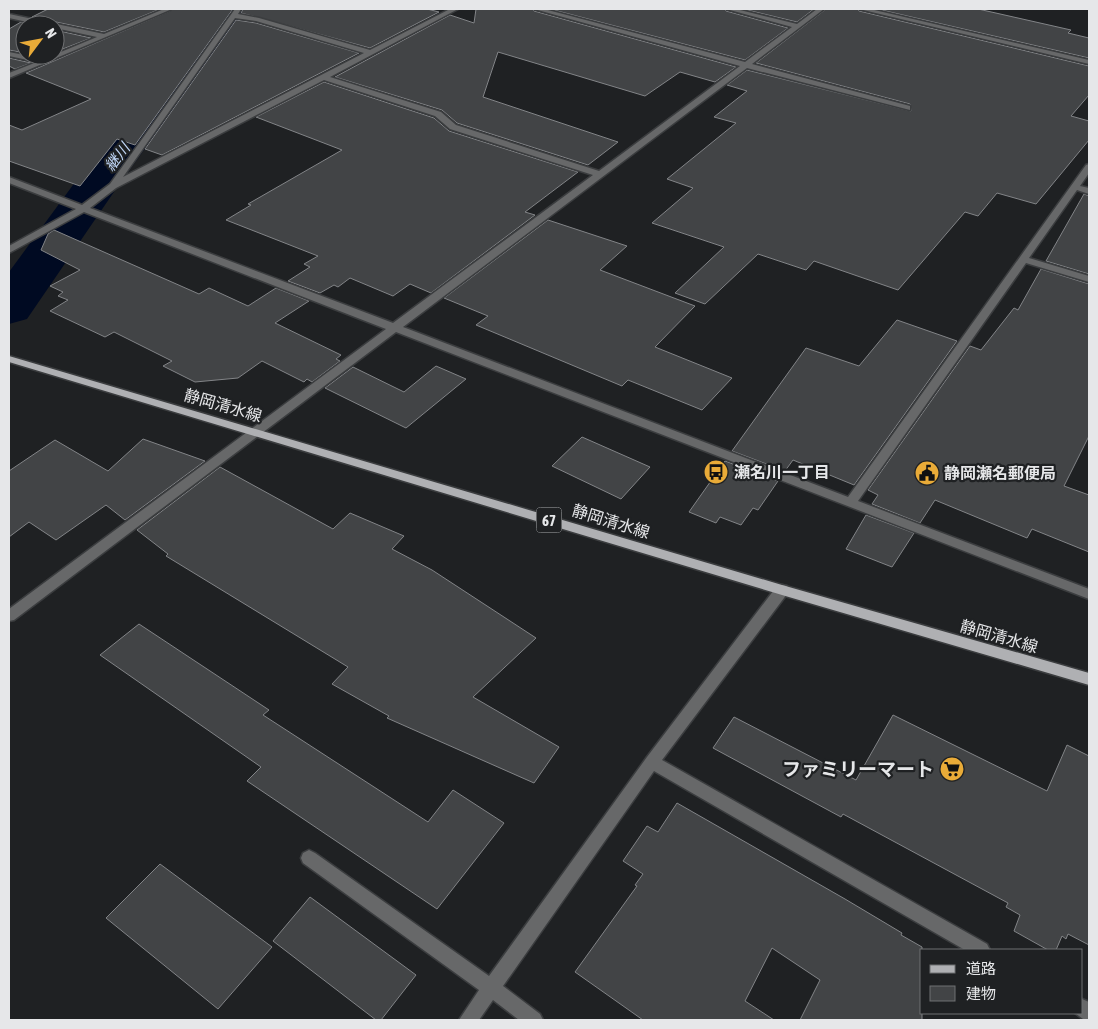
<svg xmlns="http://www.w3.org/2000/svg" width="1098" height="1029" font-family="'Asap Condensed','Noto Sans JP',sans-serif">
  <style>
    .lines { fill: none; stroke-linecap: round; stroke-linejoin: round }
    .river { fill: #000a22; fill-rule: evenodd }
    .building { fill: #424446; stroke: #828487 }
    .minor-casing { stroke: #3b3d3f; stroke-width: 3 }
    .major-casing { stroke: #3b3d3f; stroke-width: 3 }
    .minor { fill: #676869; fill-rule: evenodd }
    .major { fill: #afb0b3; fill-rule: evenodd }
    .labels { text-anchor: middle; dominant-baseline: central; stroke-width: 4.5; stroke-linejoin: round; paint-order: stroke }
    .far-water-label { font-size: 15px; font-style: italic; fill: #c0d6f6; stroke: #1f2123 }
    .shield { fill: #1f2123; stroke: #aaacae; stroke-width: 1 }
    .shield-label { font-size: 15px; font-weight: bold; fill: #e6e7e9 }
    .street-label { font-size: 16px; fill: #e6e7e9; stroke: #1f2123 }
    .poi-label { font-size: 16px; font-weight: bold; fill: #e6e7e9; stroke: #1f2123; text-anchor: start }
    .near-poi-label { font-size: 19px; font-weight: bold; fill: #e6e7e9; stroke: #1f2123; text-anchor: end }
  </style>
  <rect width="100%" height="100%" fill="#1f2123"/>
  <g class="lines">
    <polygon class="river" points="211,9 246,9 118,186 27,319 9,324 9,272 84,170"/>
  </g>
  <g class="building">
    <polygon points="48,9 160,9 104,32 32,17"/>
    <polygon points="174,9 233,9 135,145 117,139 80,186 9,161 9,125 22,130 91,99 26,73"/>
    <polygon points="243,9 427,9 439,12 370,48 241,13"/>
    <polygon points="476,9 532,9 534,11 736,67 715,82 680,72 645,96 498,52 483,97 618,142 588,165 457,123 442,110 335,77 450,15 474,23"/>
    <polygon points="550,9 724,9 726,11 788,28 745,60"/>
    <polygon points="743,9 814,9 797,22"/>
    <polygon points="826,9 857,9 859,11 1089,66 1089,95 1071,116 1089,121 1089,140 1036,204 997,193 978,216 965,212 898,290 814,261 806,270 758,254 705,304 675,293 724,247 652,223 693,188 667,179 736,123 714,117 747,91 727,85 747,70 911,111 910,104 756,63"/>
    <polygon points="877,9 978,9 1071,30 1068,33 1089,38 1089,58"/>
    <polygon points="236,20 256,23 359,53 162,155 145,149"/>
    <polygon points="21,22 32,25 25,25 25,53 9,50 9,29"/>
    <polygon points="55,30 91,38 55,52"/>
    <polygon points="9,58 31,63 15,69 9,66"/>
    <polygon points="324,82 434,118 449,131 578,172 525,212 535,215 431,293 410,284 393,296 350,278 338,287 334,285 320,293 288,281 310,267 304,264 318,256 226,220 251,205 248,204 342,150 256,117"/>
    <polygon points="1084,194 1089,196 1089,274 1046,261"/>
    <polygon points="548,220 627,246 600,270 695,306 655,347 732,378 702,410 628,380 622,386 476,325 488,316 444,298"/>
    <polygon points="54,230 199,294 209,288 248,306 276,288 309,301 275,323 341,355 336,359 340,361 312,382 307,379 304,382 262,361 238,378 195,382 163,366 172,361 114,332 105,337 50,311 68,300 58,296 63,292 50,286 80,270 41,250 48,234"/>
    <polygon points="1041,269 1089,284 1089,436 1064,486 1089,495 1089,552 1032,529 1027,538 935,500 920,523 872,504 878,495 868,490 970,346 981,350 1014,308 1018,310"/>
    <polygon points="897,320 957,341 854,485 793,460 785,471 732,451 806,348 859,366"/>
    <polygon points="436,366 466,379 406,428 325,388 353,367 404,392"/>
    <polygon points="582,437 650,467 621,499 552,466"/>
    <polygon points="143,439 205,461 125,520 106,505 56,540 29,522 9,537 9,471 55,440 108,471"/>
    <polygon points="725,461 778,481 758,510 753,508 741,525 720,517 716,523 689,512"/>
    <polygon points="220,467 333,529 350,513 404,536 392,549 432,570 536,638 473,697 559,747 534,783 387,718 389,716 332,684 348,667 166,556 168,554 137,530"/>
    <polygon points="866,515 914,533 892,567 846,549"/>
    <polygon points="139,624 269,710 263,715 428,822 453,790 504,823 437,909 247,781 261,767 100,655"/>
    <polygon points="893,715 1047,791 1067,745 1089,756 1089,945 1068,934 1066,939 1062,936 1056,950 1048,950 1014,931 1020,915 1006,907 1008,903 843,814 841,817 713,748 734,717 856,780"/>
    <polygon points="677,803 845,899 902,933 901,935 922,947 922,1020 800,1020 820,980 772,948 745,1001 774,1020 643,1020 575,972 637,886 635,885 643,874 623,861 647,826 658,832"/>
    <polygon points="160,864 272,947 218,1009 106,918"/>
    <polygon points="310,897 416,975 381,1020 376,1020 273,941"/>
  </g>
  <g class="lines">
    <defs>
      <g id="minor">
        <polygon points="164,9 172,9 9,78 9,73 37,62 9,56 9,52 44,59 97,37 55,28 55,25 41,25 9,18 9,14 104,34"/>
        <path d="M235,9H241L238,14L259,18L370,50L450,9H458L330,77L441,112L456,125L599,171L740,66L534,9H544L745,62L792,27L726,9H736L797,24L817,9H824L752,64L910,106V110L747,68L403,327L848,497L1086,165L1089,164V173L1080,186L1089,188V194L1077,190L1029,258L1089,276V282L1026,263L858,501L1089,589V599L396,332L14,620L9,621V609L386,329L84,212L9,253V246L76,209L9,183V177L82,205L110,184ZM235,18L256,21L364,53L123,177ZM324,80L435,116L450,129L593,175L393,323L90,208L116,188Z"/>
        <polygon points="859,9 870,9 1089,60 1089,64"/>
        <polygon points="782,585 787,586 789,590 787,594 662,760 987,944 990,950 965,950 654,771 503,986 540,1014 543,1020 519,1020 493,1000 479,1020 459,1020 479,990 303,863 301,858 303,853 309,850 315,853 489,976 647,757 777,586"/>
        <polygon points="1082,999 1089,1002 1089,1020 1083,1019 1075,1013 1082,1013"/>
      </g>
      <polygon id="major" points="9,356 782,585 1089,673 1089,685 782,595 9,362"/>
    </defs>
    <use href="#minor" class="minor-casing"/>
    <use href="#major" class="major-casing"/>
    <use href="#minor" class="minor"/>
    <use href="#major" class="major"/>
  </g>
  <defs>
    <symbol id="bus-disc" viewBox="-11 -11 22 22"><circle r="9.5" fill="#e9ab38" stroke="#1f2123"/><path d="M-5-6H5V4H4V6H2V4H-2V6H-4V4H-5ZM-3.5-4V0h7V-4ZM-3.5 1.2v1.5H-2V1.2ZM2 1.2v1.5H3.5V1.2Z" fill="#111"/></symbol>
    <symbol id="civic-disc" viewBox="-11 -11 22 22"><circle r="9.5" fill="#e9ab38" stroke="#1f2123"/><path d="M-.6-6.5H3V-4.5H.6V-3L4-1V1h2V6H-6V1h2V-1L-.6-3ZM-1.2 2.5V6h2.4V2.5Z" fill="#111"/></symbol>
    <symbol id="supermarket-disc" viewBox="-11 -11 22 22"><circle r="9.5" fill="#e9ab38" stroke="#1f2123"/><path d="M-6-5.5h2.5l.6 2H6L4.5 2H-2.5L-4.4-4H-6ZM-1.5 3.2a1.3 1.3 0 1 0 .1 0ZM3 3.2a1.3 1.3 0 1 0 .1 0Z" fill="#111"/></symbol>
  </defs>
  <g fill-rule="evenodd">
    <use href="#bus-disc" x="702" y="458" width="28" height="28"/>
    <use href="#civic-disc" x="913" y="459" width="28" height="28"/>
    <use href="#supermarket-disc" x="938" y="755" width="28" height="28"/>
  </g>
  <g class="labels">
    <g class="far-water-label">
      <text transform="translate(117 157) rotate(-53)">継川</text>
    </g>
    <rect class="shield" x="536.5" y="507.5" width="25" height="25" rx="4"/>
    <g class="shield-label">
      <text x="549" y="520">67</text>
    </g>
    <g class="street-label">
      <text transform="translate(223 405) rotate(16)">静岡清水線</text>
      <text transform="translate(611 521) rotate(17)">静岡清水線</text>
      <text transform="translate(999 636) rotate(16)">静岡清水線</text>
    </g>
    <g class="poi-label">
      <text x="734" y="472">瀬名川一丁目</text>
      <text x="944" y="473">静岡瀬名郵便局</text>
    </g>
    <g class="near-poi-label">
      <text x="934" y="769">ファミリーマート</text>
    </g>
  </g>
  <rect width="1098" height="1029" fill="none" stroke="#e6e7e9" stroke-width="20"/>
  <rect x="920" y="949" width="162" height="65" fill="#1f2123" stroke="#6f7072"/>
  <rect x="930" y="965" width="25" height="8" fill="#afb0b3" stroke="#6f7072"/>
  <text x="966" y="974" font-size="15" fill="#e6e7e9">道路</text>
  <rect x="930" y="986" width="25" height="15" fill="#424446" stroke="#6f7072"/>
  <text x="966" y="999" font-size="15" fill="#e6e7e9">建物</text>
  <g transform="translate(40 40) rotate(58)"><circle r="24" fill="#1f2123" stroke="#6f7072"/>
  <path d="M0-4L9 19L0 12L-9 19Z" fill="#e9ab38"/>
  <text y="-8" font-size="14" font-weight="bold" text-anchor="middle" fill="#e6e7e9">N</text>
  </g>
</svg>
